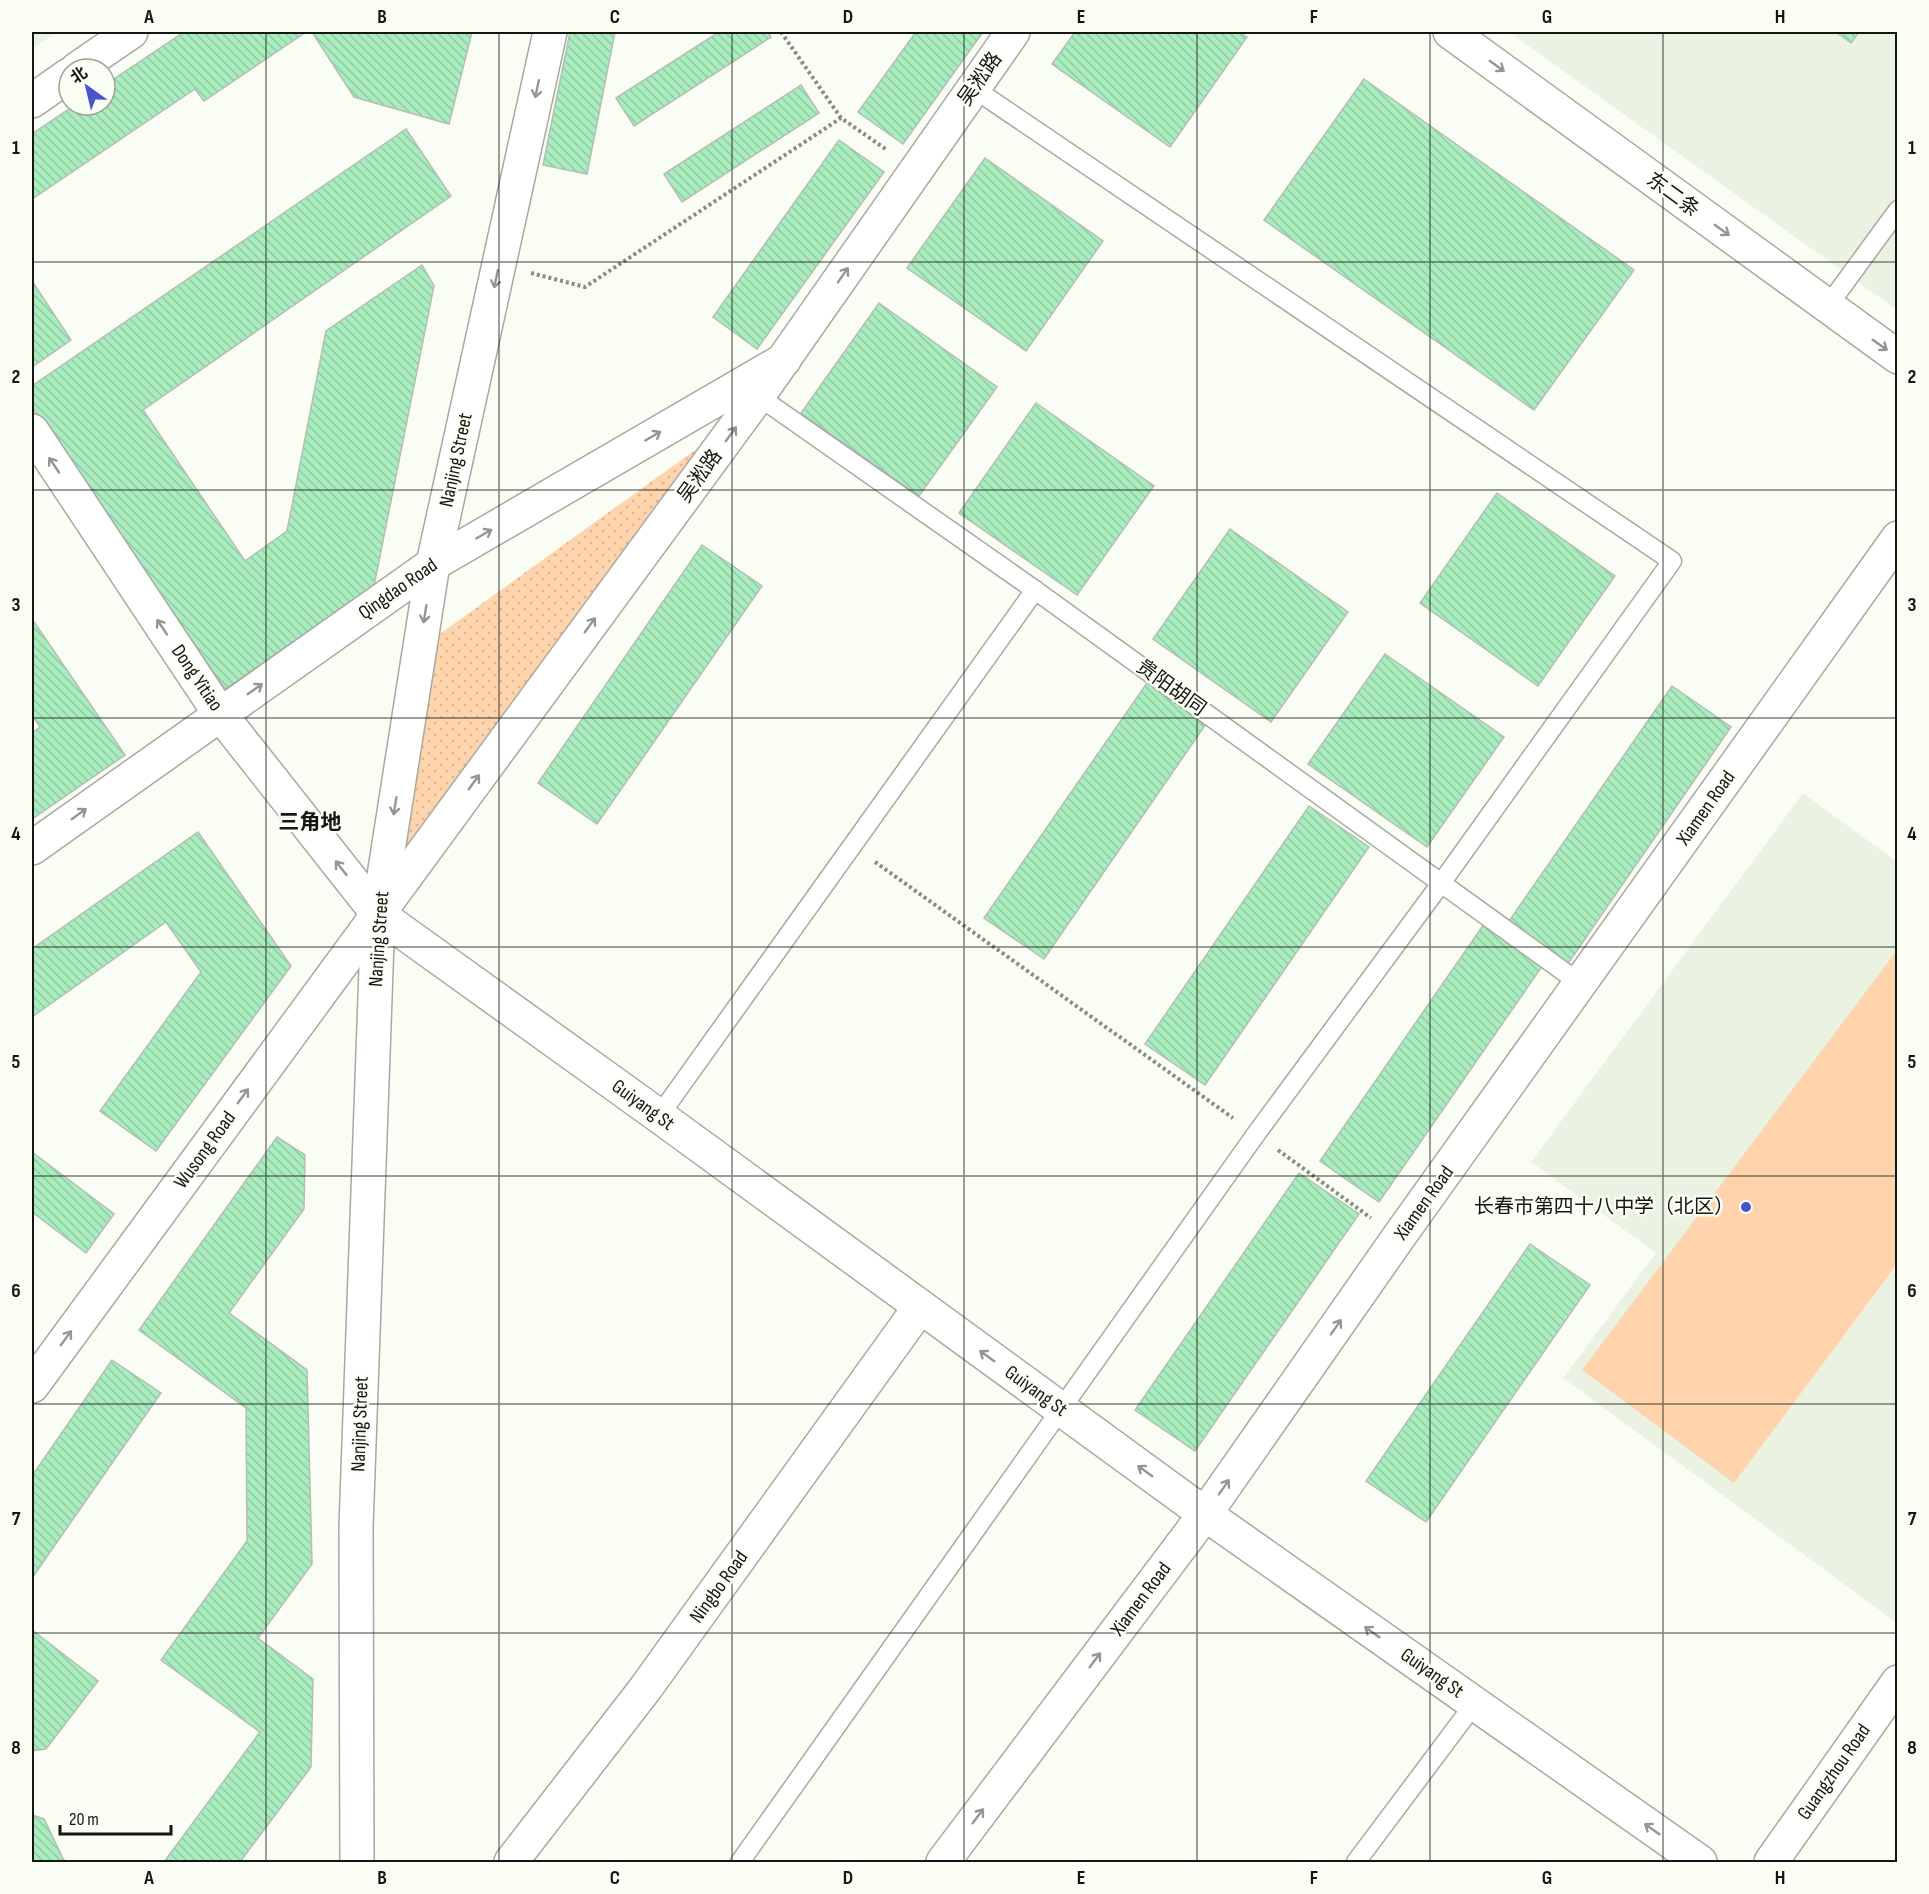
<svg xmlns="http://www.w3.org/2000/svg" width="1929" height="1894" font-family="'Sofia Sans Condensed','Noto Sans SC',sans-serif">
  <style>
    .built { fill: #ecf2e2 }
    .park { fill: url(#park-dots) }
    .garden { fill: #ffd4ac }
    .building { fill: url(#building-back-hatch); stroke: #b4beb7; stroke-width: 1.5 }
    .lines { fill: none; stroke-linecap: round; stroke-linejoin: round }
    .service-casing { stroke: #a6aaa0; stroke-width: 21 }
    .minor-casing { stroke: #a6aaa0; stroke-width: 36 }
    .tertiary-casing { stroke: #a6aaa0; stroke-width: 36 }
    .secondary-casing { stroke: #a6aaa0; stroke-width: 36 }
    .path { stroke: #898c85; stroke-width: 4; stroke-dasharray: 3 3; stroke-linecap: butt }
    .service { stroke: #fff; stroke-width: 18 }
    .minor { stroke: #fff; stroke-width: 33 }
    .tertiary { stroke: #fff; stroke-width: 33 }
    .secondary { stroke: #fff; stroke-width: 33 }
    .oneway { stroke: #959694 }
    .grid { fill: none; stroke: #141612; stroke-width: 1.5; stroke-opacity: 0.55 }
    .poi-dot { fill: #4854c9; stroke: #f9fdf3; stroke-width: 2 }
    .labels { text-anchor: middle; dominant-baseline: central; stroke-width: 5; stroke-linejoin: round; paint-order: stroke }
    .street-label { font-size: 20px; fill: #141612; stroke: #f9fdf3 }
    .poi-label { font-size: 20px; fill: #141612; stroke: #f9fdf3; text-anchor: end }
    .neighbourhood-label { font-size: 21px; font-weight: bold; fill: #141612; stroke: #f9fdf3 }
    .neatline { fill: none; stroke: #141612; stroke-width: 2 }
    .grid-label { font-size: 20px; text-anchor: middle; font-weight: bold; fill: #141612 }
  </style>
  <defs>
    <pattern id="park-dots" width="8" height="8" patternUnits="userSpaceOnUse" patternTransform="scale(1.5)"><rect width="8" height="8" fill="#ffd4ac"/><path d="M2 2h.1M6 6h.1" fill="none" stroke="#dab593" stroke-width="1.8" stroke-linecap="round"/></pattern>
    <pattern id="building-back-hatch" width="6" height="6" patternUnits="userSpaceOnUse" patternTransform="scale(1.5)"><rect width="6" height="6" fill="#a9edbf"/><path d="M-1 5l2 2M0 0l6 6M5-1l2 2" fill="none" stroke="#91caa3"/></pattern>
  </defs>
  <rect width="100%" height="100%" fill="#f9fdf3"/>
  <g class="built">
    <polygon points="32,32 57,32 32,49"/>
    <polygon points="1509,32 1897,32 1897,310"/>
    <polygon points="1803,793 1897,862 1897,1623 1563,1378 1656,1253 1531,1162"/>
  </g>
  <polygon class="park" points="698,448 388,893 437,636"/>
  <polygon class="garden" points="1897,950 1897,1264 1734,1483 1582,1370"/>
  <g class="building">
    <polygon points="184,32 306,32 204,101 195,89 32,199 32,134 75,105 105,105 105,85"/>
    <polygon points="312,32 472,32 449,124 354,97"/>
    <polygon points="570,32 615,32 587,174 543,165"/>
    <polygon points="719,32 768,32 771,37 634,126 616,98"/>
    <polygon points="916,32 983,32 903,144 858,112"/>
    <polygon points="1075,32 1239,32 1247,37 1170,147 1052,64"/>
    <polygon points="1836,32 1859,32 1851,43"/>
    <polygon points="1364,79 1634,270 1534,410 1264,220"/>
    <polygon points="801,85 819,113 682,202 664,174"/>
    <polygon points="406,129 451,196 143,410 245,561 287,531 326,331 422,265 434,286 374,586 225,689 32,407 32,386"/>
    <polygon points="839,140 884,172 757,349 713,317"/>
    <polygon points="985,158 1103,241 1026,351 907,268"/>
    <polygon points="32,281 71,340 32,367"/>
    <polygon points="879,303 997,387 919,496 801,413"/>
    <polygon points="1036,403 1154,486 1077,595 959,513"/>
    <polygon points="1497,493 1615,576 1538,686 1420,603"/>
    <polygon points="1230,529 1348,612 1271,722 1153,639"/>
    <polygon points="702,545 762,586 597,824 538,783"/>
    <polygon points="32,619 125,755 32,819 32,733 40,727 32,715"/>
    <polygon points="1385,654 1504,737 1427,847 1308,764"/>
    <polygon points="1149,680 1208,721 1044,959 984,918"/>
    <polygon points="1672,686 1731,727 1567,965 1507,924"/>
    <polygon points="1309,806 1369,847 1205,1085 1145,1044"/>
    <polygon points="198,832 291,966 156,1151 100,1111 201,972 166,922 32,1017 32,949"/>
    <polygon points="1484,924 1543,965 1379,1202 1320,1161"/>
    <polygon points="277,1137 305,1155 304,1209 229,1313 307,1370 312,1564 258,1638 313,1679 311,1767 240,1862 164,1862 260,1732 161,1660 247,1541 246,1408 139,1330"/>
    <polygon points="32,1152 114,1214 86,1253 32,1212"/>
    <polygon points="1299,1173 1359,1214 1195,1451 1135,1410"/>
    <polygon points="1530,1244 1590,1285 1426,1522 1366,1481"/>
    <polygon points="112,1360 161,1393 32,1578 32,1476"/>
    <polygon points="32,1630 98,1681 46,1749 32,1751"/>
    <polygon points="32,1815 44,1819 63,1859 67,1862 32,1862"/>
    <polygon points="32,1815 44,1819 63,1859 61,1862 32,1862"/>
  </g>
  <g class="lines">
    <defs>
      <g id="service">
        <polyline points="1827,307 1898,210"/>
        <polyline points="758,396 1035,590 1581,984"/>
        <polyline points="659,1116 1035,590"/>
        <polyline points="740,1862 1256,1134 1442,882 1672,561 973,88"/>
        <polyline points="1356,1862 1475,1703"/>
      </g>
      <g id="minor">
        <polyline points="77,69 131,32"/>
        <polyline points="32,101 69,75"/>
        <polyline points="32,431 220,714 378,914"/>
        <polyline points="433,564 784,360"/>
        <polyline points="511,1862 645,1689 920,1307"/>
        <polyline points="943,1862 1205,1514 1398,1238 1898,538"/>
        <polyline points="1771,1862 1898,1682"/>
      </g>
      <g id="tertiary">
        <polyline points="1450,32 1898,357"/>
        <polyline points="378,914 659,1116 1205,1514 1700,1862"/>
        <polyline points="32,1386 758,396 1013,32"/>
      </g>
      <g id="secondary">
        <polyline points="32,848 433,564"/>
        <polyline points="357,1862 356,1527 378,914 433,564 550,32"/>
      </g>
    </defs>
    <use href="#service" class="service-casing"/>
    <use href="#minor" class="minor-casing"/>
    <use href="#tertiary" class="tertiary-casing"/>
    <use href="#secondary" class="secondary-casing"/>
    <g class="path">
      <polyline points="781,32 841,118 887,150"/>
      <polyline points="531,273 585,287 841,118"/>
      <polyline points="875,862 1233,1118"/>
      <polyline points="1278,1150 1371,1218"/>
    </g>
    <use href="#service" class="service"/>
    <use href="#minor" class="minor"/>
    <use href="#tertiary" class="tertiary"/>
    <use href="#secondary" class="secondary"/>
  </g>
  <defs><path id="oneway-shaft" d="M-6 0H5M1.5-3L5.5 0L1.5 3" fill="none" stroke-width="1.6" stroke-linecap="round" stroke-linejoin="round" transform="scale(1.5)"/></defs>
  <g class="oneway">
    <use href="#oneway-shaft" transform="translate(1497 66) rotate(36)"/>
    <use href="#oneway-shaft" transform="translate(537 89) rotate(102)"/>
    <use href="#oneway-shaft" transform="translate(1722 230) rotate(36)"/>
    <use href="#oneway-shaft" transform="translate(843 275) rotate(-55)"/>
    <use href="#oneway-shaft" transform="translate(496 279) rotate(102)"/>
    <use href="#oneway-shaft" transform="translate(1880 345) rotate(35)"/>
    <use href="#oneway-shaft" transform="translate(731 434) rotate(-54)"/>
    <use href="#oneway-shaft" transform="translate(653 436) rotate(-30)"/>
    <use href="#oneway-shaft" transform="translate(54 465) rotate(-124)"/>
    <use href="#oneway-shaft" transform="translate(484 534) rotate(-30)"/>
    <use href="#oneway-shaft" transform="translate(425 614) rotate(99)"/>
    <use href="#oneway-shaft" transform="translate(590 625) rotate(-54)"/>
    <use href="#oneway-shaft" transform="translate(162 627) rotate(-124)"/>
    <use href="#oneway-shaft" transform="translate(255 689) rotate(-35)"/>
    <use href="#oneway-shaft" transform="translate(474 782) rotate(-54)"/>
    <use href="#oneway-shaft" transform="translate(395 806) rotate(99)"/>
    <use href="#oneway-shaft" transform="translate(79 814) rotate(-36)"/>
    <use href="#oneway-shaft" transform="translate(341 868) rotate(-128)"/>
    <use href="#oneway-shaft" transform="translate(243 1096) rotate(-54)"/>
    <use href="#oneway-shaft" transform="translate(1336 1327) rotate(-55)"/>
    <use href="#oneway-shaft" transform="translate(66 1338) rotate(-54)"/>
    <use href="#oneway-shaft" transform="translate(987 1356) rotate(-144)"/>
    <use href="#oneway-shaft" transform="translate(1145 1471) rotate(-144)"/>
    <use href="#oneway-shaft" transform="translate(1224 1487) rotate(-55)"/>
    <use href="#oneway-shaft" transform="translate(1372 1632) rotate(-145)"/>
    <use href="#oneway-shaft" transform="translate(1095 1660) rotate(-53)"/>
    <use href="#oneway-shaft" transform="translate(978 1816) rotate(-53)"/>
    <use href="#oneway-shaft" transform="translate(1652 1829) rotate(-145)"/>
  </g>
  <path class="grid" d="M266,32V1862M499,32V1862M732,32V1862M964,32V1862M1197,32V1862M1430,32V1862M1663,32V1862M32,262H1898M32,490H1898M32,718H1898M32,947H1898M32,1176H1898M32,1404H1898M32,1633H1898"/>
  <circle class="poi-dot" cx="1746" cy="1207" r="6"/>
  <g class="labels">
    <g class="street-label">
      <text transform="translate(980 79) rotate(-55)">吴淞路</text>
      <text transform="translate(1673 195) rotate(36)">东二条</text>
      <text transform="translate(456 460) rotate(-78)">Nanjing Street</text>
      <text transform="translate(700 476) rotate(-54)">吴淞路</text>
      <text transform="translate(398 589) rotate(-35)">Qingdao Road</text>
      <text transform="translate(197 678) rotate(56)">Dong Yitiao</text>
      <text transform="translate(1171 688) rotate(36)">贵阳胡同</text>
      <text transform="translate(1706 808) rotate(-55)">Xiamen Road</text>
      <text transform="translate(379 939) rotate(-86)">Nanjing Street</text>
      <text transform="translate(643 1105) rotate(36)">Guiyang St</text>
      <text transform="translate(205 1150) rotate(-54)">Wusong Road</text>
      <text transform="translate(1424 1203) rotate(-54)">Xiamen Road</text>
      <text transform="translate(1036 1391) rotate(36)">Guiyang St</text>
      <text transform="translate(360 1424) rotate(-88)">Nanjing Street</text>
      <text transform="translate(719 1587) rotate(-54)">Ningbo Road</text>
      <text transform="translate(1141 1599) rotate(-53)">Xiamen Road</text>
      <text transform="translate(1432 1673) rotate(35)">Guiyang St</text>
      <text transform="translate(1834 1772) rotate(-55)">Guangzhou Road</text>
    </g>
    <g class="poi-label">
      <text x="1734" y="1207">长春市第四十八中学（北区）</text>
    </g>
    <g class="neighbourhood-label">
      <text x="310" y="822">三角地</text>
    </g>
  </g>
  <rect width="1929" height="1894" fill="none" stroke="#f9fdf3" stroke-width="66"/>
  <g transform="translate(87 87) rotate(326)"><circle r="28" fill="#f9fdf3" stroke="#9da199" stroke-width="1.5"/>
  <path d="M0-4.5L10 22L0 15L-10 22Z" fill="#4854c9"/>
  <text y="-9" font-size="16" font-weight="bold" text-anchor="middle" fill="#141612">北</text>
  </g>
  <path d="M60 1825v9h111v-9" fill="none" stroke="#141612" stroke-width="3"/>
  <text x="69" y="1825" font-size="18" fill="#141612" stroke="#f9fdf3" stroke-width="4.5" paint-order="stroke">20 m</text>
  <rect x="33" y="33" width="1863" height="1828" class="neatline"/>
  <g class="grid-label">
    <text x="149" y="23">A</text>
    <text x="382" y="23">B</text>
    <text x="615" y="23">C</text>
    <text x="848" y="23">D</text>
    <text x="1081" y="23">E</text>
    <text x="1314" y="23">F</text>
    <text x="1547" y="23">G</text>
    <text x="1780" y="23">H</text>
    <text x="16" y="154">1</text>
    <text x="1912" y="154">1</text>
    <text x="16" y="383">2</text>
    <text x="1912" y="383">2</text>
    <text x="16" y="611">3</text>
    <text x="1912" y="611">3</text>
    <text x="16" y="840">4</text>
    <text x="1912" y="840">4</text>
    <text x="16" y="1068">5</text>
    <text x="1912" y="1068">5</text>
    <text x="16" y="1297">6</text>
    <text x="1912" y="1297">6</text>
    <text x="16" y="1525">7</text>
    <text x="1912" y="1525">7</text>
    <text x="16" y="1754">8</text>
    <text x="1912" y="1754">8</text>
    <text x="149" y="1884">A</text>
    <text x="382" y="1884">B</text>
    <text x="615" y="1884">C</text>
    <text x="848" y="1884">D</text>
    <text x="1081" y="1884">E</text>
    <text x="1314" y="1884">F</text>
    <text x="1547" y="1884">G</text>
    <text x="1780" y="1884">H</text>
  </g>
</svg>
